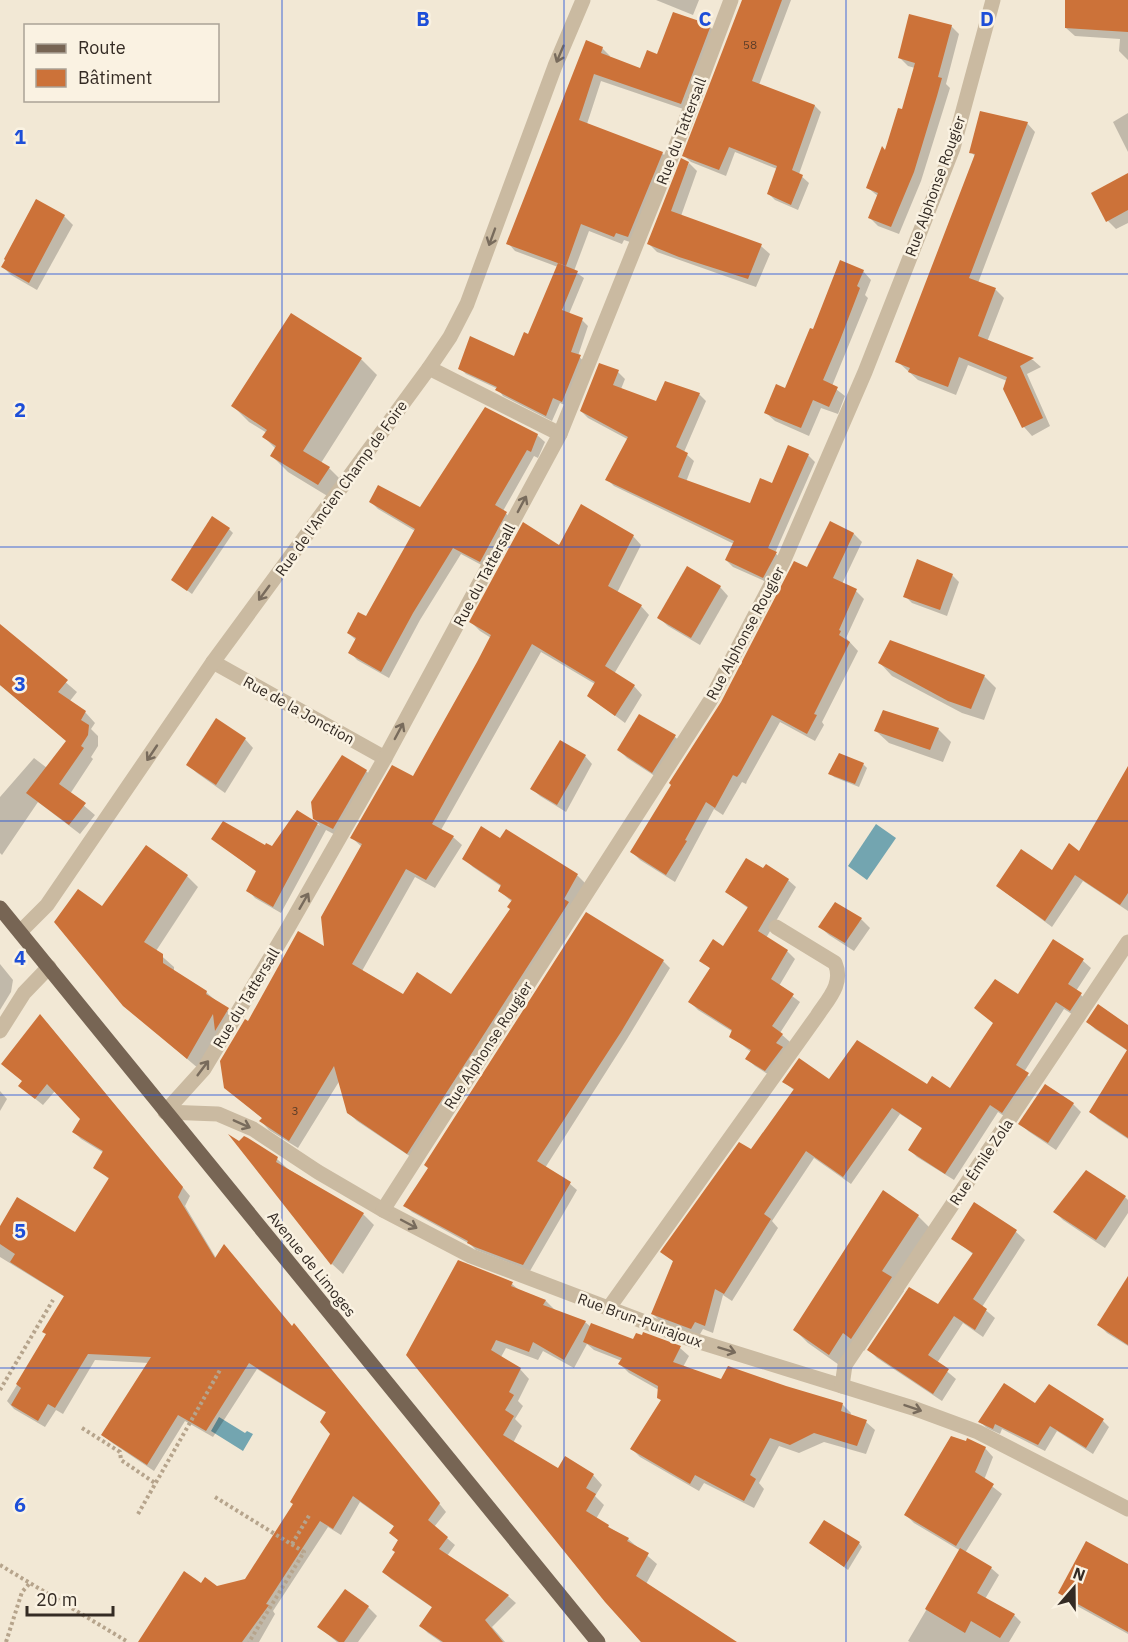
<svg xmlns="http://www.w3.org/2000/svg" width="1128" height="1642" font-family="'IBM Plex Sans',sans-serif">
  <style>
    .water { fill: #73a5b0 }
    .shadow { fill: #0003 }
    .building { fill: #cc7239 }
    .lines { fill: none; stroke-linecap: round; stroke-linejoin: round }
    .path { stroke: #b6a48c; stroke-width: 4; stroke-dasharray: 3 3; stroke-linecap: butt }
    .minor { stroke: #cabaa1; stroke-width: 15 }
    .major { stroke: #776554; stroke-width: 15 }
    .oneway { stroke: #786b5c }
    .grid { fill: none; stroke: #1d4ed8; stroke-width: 1.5; stroke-opacity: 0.55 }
    .labels { text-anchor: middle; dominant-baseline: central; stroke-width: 5; stroke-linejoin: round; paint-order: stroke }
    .number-label { font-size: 12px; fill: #5a3d29 }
    .street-label { font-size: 15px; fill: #342b24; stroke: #faf2e2 }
    .grid-label { font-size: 20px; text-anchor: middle; font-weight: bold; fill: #1d4ed8; stroke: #faf2e2; stroke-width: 5; stroke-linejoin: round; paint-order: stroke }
  </style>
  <rect width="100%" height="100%" fill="#f2e8d5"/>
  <g class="water">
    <polygon points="876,824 896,838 867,880 848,866"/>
    <polygon points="219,1417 245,1433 247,1431 253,1434 243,1451 211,1431"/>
  </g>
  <g class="shadow">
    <polygon points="656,0 699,0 693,15"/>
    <polygon points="743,0 791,0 759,85 815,106 821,112 799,174 809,183 798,210 775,200 768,193 777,169 735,152 726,176 691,162 684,156"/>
    <polygon points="1067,0 1128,0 1128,60 1119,51 1120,39 1075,36 1066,28"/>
    <polygon points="951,26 959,34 946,84 950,88 921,181 899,234 878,226 870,218 879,197 868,188 903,110 915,68 908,66 900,58"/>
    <polygon points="710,27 718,34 689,111 601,81 587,124 662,153 670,161 636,244 624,240 622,244 589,231 574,271 584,278 569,314 582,320 588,326 578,356 586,363 569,407 560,403 552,421 503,396 498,389 466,374 460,368 515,358 529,336 558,267 515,251 508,243 602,48 610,56 609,58 641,69 658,56"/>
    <polygon points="1128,113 1128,152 1113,122"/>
    <polygon points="1027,123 1035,132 978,283 996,290 1004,298 987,342 1033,360 1041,367 1027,374 1050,426 1032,436 1024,427 1007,381 968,365 956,395 918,380 897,361 976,157 971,152"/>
    <polygon points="689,163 697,171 681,216 761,246 770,254 756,287 657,252 649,244"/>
    <polygon points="1128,175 1128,223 1116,229 1108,221 1093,194"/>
    <polygon points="36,201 64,216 73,225 37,290 11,275 3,267"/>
    <polygon points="863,271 871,280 865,295 868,298 832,386 845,396 838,414 821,408 809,436 775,421 766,413 785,390 814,331"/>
    <polygon points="361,359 377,375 321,463 329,468 345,484 334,500 288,472 272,456 276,449 264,437 267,433 249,422 233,406"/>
    <polygon points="618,372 625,379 621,389 657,403 699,394 706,401 684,452 694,461 686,482 751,504 808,455 815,462 775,553 783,560 771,584 733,567 726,560 734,544 614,486 607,479 629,440 588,418 581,411"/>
    <polygon points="537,435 545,442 538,458 534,456 503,511 513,520 487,568 461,554 420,620 389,678 357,660 350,652 356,640 348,633 366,618 415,531 378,509 371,502 421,509"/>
    <polygon points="831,523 854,534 862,542 842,584 856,591 864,599 846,638 858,651 822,722 824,725 815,741 780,722 747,781 746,784 742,782 723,815 714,809 675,882 640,860 632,852 807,569"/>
    <polygon points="229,529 233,533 192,594 173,580"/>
    <polygon points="633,536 641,545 617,593 641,606 649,615 614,674 634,686 642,695 625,723 589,696 595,684 541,652 441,830 453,837 462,845 435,888 415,877 362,971 404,996 452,996 512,909 512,902 500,891 502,887 473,867 464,858 501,840 506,831 578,876 586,884 417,1161 357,1121 348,1112 340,1080 298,1148 269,1130 261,1121 263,1119 226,1088 249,1023 325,949 362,847 352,838 414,778 491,638 480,631 471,622 559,547"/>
    <polygon points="952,575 959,582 947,616 912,603 905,596"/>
    <polygon points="720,587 728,596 700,645 668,626 659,618"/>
    <polygon points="0,626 77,692 69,702 85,712 95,723 91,729 98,736 98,746 91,757 93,759 70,794 95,815 80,834 38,802 2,855 0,853 0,797 34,758 47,768 68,742 0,685"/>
    <polygon points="880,663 984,676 996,688 984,720 962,713 892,676"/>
    <polygon points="639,716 675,737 684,745 661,780 627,758 619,750"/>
    <polygon points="938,729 951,742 943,762 889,743 876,731"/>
    <polygon points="245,739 253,748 225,793 197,773 188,765"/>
    <polygon points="585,756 592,764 566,812 540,796 532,789"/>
    <polygon points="863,764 867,768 859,787 834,777 830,773"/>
    <polygon points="366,771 378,782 345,840 326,830 281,913 255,898 248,890 257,872 213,839 273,848 297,812 320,826 314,818"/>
    <polygon points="1128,771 1128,911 1083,881 1052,927 1005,892 1053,872 1080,853"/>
    <polygon points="764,870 788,880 796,887 766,938 787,951 795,959 779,986 800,1002 780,1033 790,1042 774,1078 755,1066 747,1059 751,1052 731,1036 733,1032 698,1010 690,1002 715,973 701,960 724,948 749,909 727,892"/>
    <polygon points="187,876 198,887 156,951 174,967 174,971 206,992 239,1021 199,1069 132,1012 102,908"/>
    <polygon points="835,904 861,919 870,928 854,951 829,935 820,927"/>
    <polygon points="1054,941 1083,961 1091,968 1076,991 1089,1002 1078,1018 1064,1009 1024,1072 1035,1082 1010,1120 998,1112 954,1180 917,1157 910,1150 923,1129 900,1114 851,1184 814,1158 772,1221 778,1228 732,1301 723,1295 713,1333 703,1329 699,1336 660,1321 652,1313 674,1262 662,1252 752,1151 795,1091 784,1082 829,1081 927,1086 950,1091 1018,996"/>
    <polygon points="663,961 670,968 627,1039 545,1168 570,1184 577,1190 530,1271 476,1250 470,1244 412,1212 405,1206"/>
    <polygon points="0,964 13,980 11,992 0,1010"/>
    <polygon points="1088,1022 1128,1026 1128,1051 1095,1029"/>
    <polygon points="47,1023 190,1196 185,1206 216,1258 293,1328 301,1332 446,1512 434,1527 455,1545 447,1556 508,1596 516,1603 492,1627 505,1642 441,1642 428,1633 421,1626 433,1608 391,1579 384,1572 396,1552 399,1541 391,1533 395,1527 360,1502 341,1535 328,1527 273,1611 275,1614 259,1642 139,1642 202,1585 217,1587 246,1580 294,1505 332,1434 327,1413 257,1369 213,1437 185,1421 154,1471 111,1442 103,1435 149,1363 95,1360 63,1414 56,1410 45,1427 14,1409 7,1401 48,1335 65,1297 0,1257 0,1229 76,1234 110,1180 95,1167 104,1153 81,1139 74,1132 82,1119 55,1091 43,1105 28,1093"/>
    <polygon points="1128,1052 1128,1139 1098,1119 1091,1112"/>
    <polygon points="0,1091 7,1099 0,1111"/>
    <polygon points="1073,1104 1081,1112 1056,1150 1028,1131 1020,1123"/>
    <polygon points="233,1139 240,1142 248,1139 277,1159 288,1169 363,1214 374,1225 343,1274 332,1264"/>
    <polygon points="1125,1197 1128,1200 1128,1213 1105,1248 1063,1220 1055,1212"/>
    <polygon points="975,1204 1016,1232 1025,1240 982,1307 995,1318 983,1337 963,1323 937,1363 956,1379 942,1401 877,1358 869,1350 938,1306 974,1255 953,1238"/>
    <polygon points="918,1216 931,1229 896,1283 904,1291 864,1351 856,1345 842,1367 808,1343 795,1330"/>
    <polygon points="458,1262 512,1284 519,1290 546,1301 556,1311 585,1322 591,1327 633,1341 642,1337 644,1334 680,1348 689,1356 683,1367 722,1381 785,1388 843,1405 851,1413 850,1416 866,1422 875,1430 866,1454 824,1442 799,1453 779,1446 759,1483 764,1489 754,1508 704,1483 699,1491 640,1457 632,1449 662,1401 659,1398 659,1390 629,1373 620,1364 622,1361 594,1350 587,1344 574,1368 543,1351 538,1360 506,1348 501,1357 520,1369 529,1379 518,1401 523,1406 515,1419 522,1426 513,1443 559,1470 593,1475 602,1485 595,1496 604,1505 596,1519 628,1539 657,1564 646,1584 729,1642 641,1642 407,1355"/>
    <polygon points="1128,1291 1128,1346 1107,1333 1099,1325"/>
    <polygon points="1036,1405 1103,1421 1109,1427 1093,1454 1057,1431 1045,1451 1002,1429 1000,1434 987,1428 980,1422"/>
    <polygon points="985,1448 993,1457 984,1480 1002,1494 965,1553 991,1568 999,1575 985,1599 1014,1615 1021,1622 1009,1642 910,1642 908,1641 961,1551 914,1523 905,1514"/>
    <polygon points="811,1543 859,1543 862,1547 848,1570"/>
    <polygon points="1128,1566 1128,1634 1068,1601 1060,1593"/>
    <polygon points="368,1607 377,1616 358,1642 337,1642 319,1627"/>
  </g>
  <g class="building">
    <polygon points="742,0 782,0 752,81 815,105 792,170 803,175 791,205 767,194 777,166 729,147 719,170 682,156"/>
    <polygon points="1065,0 1128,0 1128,32 1065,28"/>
    <polygon points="673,12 711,25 681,104 594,74 579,120 663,152 628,237 616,233 614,237 581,224 566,266 506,244 586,40 603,47 601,53 640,68 647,50 657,54"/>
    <polygon points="909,14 952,25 938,77 942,78 937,96 914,172 891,227 868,218 878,193 866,188 882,146 885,150 898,108 902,109 915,63 898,58"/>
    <polygon points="980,111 1028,122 969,278 996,288 978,336 1034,358 1020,366 1043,418 1022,428 1003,389 1007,377 959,357 948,387 908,372 910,368 895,362 975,154 969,153"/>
    <polygon points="681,158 689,162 671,211 762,244 748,279 679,257 647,244"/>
    <polygon points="1128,173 1128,210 1106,222 1091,193"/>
    <polygon points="36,199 65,215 29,283 1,267 5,260 4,259"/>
    <polygon points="840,260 864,270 857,286 860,288 840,340 823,380 838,387 829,407 813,400 801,428 764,413 776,384 785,388 810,328 813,329"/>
    <polygon points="558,263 578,271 562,310 583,318 571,352 581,355 562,402 553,398 546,416 495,390 497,387 458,369 470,336 514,356 524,332 528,334"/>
    <polygon points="291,313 362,358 303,451 330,467 318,485 270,456 276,446 262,437 267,430 231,406"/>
    <polygon points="599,363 619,370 613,385 656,401 665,381 700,393 676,447 688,453 678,477 750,503 760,478 772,483 788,445 809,454 768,548 777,552 763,578 725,560 734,541 605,480 628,437 580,411"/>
    <polygon points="485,407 538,434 531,452 527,450 495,505 507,512 480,562 453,548 413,613 381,672 348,653 356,638 347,633 358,612 366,616 415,529 369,502 378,485 420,507"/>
    <polygon points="581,504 634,535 608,586 642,605 605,666 635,685 615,716 587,696 595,682 532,644 432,824 454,836 426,880 406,869 352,964 403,994 417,972 451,994 510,909 507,907 512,900 498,891 501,885 462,859 481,826 500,838 506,829 578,874 564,899 569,902 407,1154 347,1113 334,1066 289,1141 259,1121 262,1118 224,1088 220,1061 245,1019 248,1021 298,931 324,946 321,917 362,844 350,838 392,765 413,776 477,662 491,635 469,622 523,522 559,545"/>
    <polygon points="212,516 230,528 187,591 171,580"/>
    <polygon points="830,521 854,533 833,578 857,589 839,630 841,631 839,635 850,642 814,714 817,715 807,734 772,715 740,773 737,777 733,775 715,808 706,802 685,840 687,841 666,875 630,852 671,785 669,783 721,702 794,561 807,567"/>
    <polygon points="917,559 953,574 940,610 903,597"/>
    <polygon points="687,566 721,586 691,638 657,618"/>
    <polygon points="0,624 68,680 58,692 86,711 81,720 89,725 88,735 81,746 84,748 59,784 86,803 69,825 26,793 66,741 0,685"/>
    <polygon points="890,640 985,675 971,709 948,701 878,663"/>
    <polygon points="883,710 939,728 930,750 874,731"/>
    <polygon points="639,714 676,735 652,773 617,750"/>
    <polygon points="216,718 246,738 216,785 186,765"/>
    <polygon points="560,740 586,755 557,805 530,789"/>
    <polygon points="839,753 864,763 855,784 828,774"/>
    <polygon points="342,755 367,770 333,829 313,819 311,802"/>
    <polygon points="1128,766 1128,893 1120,905 1075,875 1045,921 996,886 1021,849 1052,870 1069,843 1079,851"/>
    <polygon points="297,810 318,823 273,907 246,891 256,871 211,839 223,821 265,845 266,843 272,846"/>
    <polygon points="146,845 188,875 144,942 163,954 163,963 207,991 206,994 229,1008 215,1031 213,1014 187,1059 123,1006 54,922 78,889 102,906"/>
    <polygon points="746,858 763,868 766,864 789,879 758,931 788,950 771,979 794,994 772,1026 783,1034 776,1043 783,1047 765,1071 745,1059 751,1050 729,1037 732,1030 688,1002 710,968 699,961 713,939 723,946 748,907 725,892"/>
    <polygon points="835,902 862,918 845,943 818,927"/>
    <polygon points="586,912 664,960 621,1032 537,1161 571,1182 523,1265 475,1247 467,1243 468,1241 403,1206 428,1168 424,1165"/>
    <polygon points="1053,939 1084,959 1068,984 1082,993 1070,1011 1056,1002 1016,1065 1029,1073 1002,1113 990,1105 945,1174 908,1150 922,1128 892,1108 843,1177 806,1151 764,1214 771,1219 724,1294 715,1289 705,1326 695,1322 691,1329 651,1314 673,1261 660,1252 739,1142 751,1149 794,1089 782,1082 799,1058 829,1079 857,1040 927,1084 932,1076 950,1088 993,1023 974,1008 995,979 1018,994"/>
    <polygon points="1098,1004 1128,1025 1128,1138 1089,1112 1127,1050 1086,1022"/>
    <polygon points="40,1014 183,1187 178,1197 215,1258 224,1244 292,1326 294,1323 440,1503 428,1520 448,1537 439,1549 509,1595 485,1620 503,1642 443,1642 419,1626 432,1607 382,1572 395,1552 392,1550 398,1540 389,1533 394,1526 353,1496 333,1529 320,1521 266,1604 269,1605 242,1642 138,1642 184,1571 201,1583 205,1577 217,1586 245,1579 293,1504 290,1502 330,1434 320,1422 326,1412 249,1363 206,1431 178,1415 147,1465 101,1435 151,1357 88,1354 55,1408 48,1404 38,1421 11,1405 21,1388 16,1384 46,1334 42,1332 64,1296 10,1262 15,1254 0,1244 0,1226 17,1197 75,1232 109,1178 93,1168 103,1151 72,1132 80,1119 47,1084 35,1099 18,1086 22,1081 1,1064"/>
    <polygon points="1045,1084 1074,1103 1048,1143 1018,1124"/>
    <polygon points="228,1134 239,1141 244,1136 248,1138 278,1157 276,1162 364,1213 331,1265"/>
    <polygon points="1086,1170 1126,1196 1096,1240 1053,1212"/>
    <polygon points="883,1190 919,1215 882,1271 892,1277 851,1339 843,1333 829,1355 793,1330"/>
    <polygon points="974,1202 1017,1230 973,1299 987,1309 975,1330 954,1316 928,1355 949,1369 933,1394 867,1350 909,1287 938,1304 973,1253 951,1239"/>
    <polygon points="458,1260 513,1282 511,1286 546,1300 543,1305 586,1321 564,1360 533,1342 529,1352 496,1340 491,1350 521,1368 509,1392 514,1395 505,1410 514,1416 503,1435 558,1468 565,1456 594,1474 586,1488 596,1494 586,1511 609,1525 608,1527 629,1538 627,1541 649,1553 636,1576 737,1642 641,1642 605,1602 406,1355"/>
    <polygon points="1128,1276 1128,1345 1097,1325"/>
    <polygon points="591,1323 633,1339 636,1333 642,1335 643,1332 681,1346 673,1362 721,1379 728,1366 786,1386 843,1403 841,1411 867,1420 857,1446 814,1433 790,1445 770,1438 750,1475 756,1479 744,1501 695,1475 690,1484 630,1449 661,1400 657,1398 658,1386 618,1364 622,1358 583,1342"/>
    <polygon points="1004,1383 1035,1403 1049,1384 1104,1419 1086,1448 1050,1426 1038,1445 995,1424 993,1429 978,1422"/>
    <polygon points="951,1436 966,1441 967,1438 986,1447 975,1472 994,1484 956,1546 904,1515"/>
    <polygon points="824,1520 860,1542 844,1567 809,1543"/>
    <polygon points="1086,1541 1128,1564 1128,1632 1058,1593"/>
    <polygon points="960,1548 992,1567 977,1593 1015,1614 1000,1638 971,1621 965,1633 925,1609"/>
    <polygon points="345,1589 369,1606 344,1642 339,1642 317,1627"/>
  </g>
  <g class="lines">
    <g class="path">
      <polyline points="0,1390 53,1300"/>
      <polyline points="82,1428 120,1452 121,1460 155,1483"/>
      <polyline points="215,1497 304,1552 249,1642"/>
      <polyline points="138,1514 220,1370"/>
      <polyline points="292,1544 310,1514"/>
      <polyline points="0,1565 128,1642"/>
      <polyline points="6,1642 22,1592 30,1583"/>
    </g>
    <g class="minor">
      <polyline points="429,368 560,434"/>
      <polyline points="213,662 385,758"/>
      <polyline points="20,932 47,905 213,662 429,368 450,337 467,304 555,66 583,0"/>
      <polyline points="0,1031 24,993 49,967"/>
      <polyline points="165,1112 204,1069 288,928 385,758 560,434 681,133 731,0"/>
      <polyline points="165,1112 218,1114 253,1129 318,1172 383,1210 471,1256 687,1338 913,1408 978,1432 1128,1509"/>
      <polyline points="383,1210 710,701 783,562 865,372 953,148 993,0"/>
      <path d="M608,1309L817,1016C828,999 844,984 835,963L776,927"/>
      <polyline points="842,1386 845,1365 1128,942"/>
    </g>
    <polyline class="major" points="0,908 598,1642"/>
  </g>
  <defs><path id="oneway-shaft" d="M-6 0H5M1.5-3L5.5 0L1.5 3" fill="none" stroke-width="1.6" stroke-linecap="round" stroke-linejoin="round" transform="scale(1.5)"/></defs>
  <g class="oneway">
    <use href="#oneway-shaft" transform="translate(560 54) rotate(113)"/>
    <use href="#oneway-shaft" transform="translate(492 237) rotate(110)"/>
    <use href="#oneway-shaft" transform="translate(522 504) rotate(-62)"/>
    <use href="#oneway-shaft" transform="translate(264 593) rotate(126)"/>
    <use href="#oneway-shaft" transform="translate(399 731) rotate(-62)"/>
    <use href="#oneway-shaft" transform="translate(152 753) rotate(124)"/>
    <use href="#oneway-shaft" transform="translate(304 901) rotate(-60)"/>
    <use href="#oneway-shaft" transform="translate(203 1068) rotate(-53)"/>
    <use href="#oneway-shaft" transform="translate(242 1124) rotate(24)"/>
    <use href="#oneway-shaft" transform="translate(409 1224) rotate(28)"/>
    <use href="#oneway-shaft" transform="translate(727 1350) rotate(17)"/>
    <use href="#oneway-shaft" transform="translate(913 1408) rotate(19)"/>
  </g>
  <path class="grid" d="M282,0V1642M564,0V1642M846,0V1642M0,274H1128M0,547H1128M0,821H1128M0,1095H1128M0,1368H1128"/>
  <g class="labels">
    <g class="number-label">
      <text x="750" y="44">58</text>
      <text x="295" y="1110">3</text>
    </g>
    <g class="street-label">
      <text transform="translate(681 131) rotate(-69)">Rue du Tattersall</text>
      <text transform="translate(935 186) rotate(-70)">Rue Alphonse Rougier</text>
      <text transform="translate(341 488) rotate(-54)">Rue de l'Ancien Champ de Foire</text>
      <text transform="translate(484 575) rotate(-62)">Rue du Tattersall</text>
      <text transform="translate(745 633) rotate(-62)">Rue Alphonse Rougier</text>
      <text transform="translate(299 710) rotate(29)">Rue de la Jonction</text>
      <text transform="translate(246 998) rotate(-59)">Rue du Tattersall</text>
      <text transform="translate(488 1045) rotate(-57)">Rue Alphonse Rougier</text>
      <text transform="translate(981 1162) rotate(-56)">Rue Émile Zola</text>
      <text transform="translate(312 1264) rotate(51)">Avenue de Limoges</text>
      <text transform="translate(640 1320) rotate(20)">Rue Brun-Puirajoux</text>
    </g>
  </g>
  <g class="grid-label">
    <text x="423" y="26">B</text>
    <text x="705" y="26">C</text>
    <text x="987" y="26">D</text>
    <text x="20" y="144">1</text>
    <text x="20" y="417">2</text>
    <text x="20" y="691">3</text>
    <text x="20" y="965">4</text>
    <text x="20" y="1238">5</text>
    <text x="20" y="1512">6</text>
  </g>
  <rect x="24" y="24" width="195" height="78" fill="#faf2e2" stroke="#aba296" stroke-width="1.5"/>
  <rect x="36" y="44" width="30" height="9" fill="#776554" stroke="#aba296" stroke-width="1.5"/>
  <text x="78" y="54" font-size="18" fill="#342b24">Route</text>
  <rect x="36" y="69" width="30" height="18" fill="#cc7239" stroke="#aba296" stroke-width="1.5"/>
  <text x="78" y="84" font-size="18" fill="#342b24">Bâtiment</text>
  <g transform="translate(1074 1588) rotate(20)" stroke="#faf2e2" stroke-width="4.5" paint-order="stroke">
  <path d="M0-4.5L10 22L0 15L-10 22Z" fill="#342b24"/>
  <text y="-9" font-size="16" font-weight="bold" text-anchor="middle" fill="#342b24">N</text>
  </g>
  <path d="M27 1606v9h86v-9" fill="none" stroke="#342b24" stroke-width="3"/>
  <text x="36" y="1606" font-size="18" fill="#342b24" stroke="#faf2e2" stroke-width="4.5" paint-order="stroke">20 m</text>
</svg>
